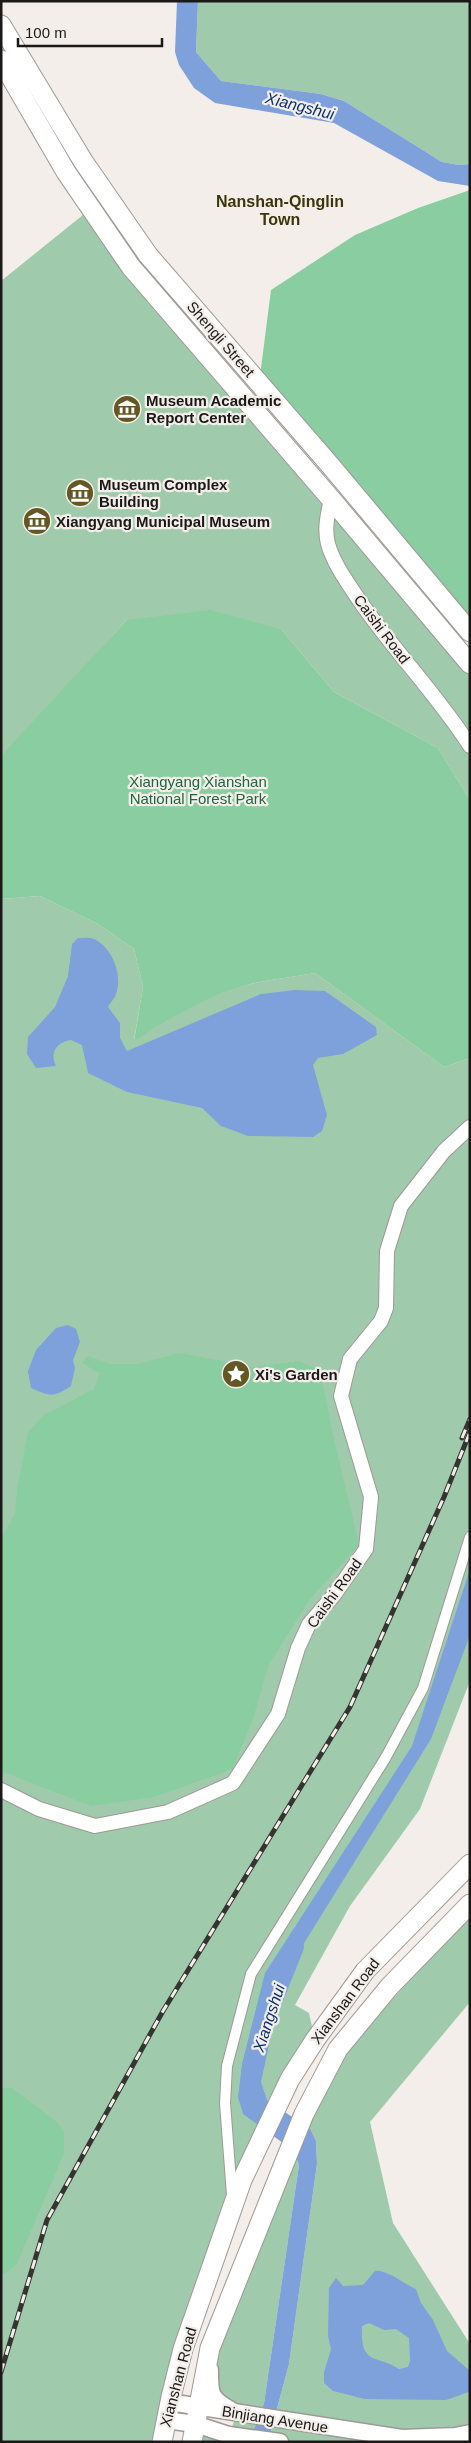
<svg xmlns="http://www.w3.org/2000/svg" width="471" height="2443" font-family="Helvetica,sans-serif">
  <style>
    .green { fill: #9fcbac }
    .forest { fill: #8acda0 }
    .water { fill: #7ea1db; fill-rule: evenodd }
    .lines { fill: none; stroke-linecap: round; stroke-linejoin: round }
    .river { stroke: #7ea1db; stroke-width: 18 }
    .street-casing { stroke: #9e9995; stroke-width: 12 }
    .secondary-casing { stroke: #9e9995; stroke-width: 16 }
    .primary-casing { stroke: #9e9995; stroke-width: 19 }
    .highway-casing { stroke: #9e9995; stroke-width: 21 }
    .street { stroke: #fff; stroke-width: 10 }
    .secondary { stroke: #fff; stroke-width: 14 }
    .primary { stroke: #fff; stroke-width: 16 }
    .highway { stroke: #fff; stroke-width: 19 }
    .rail-casing { stroke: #363431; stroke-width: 5 }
    .rail { stroke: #f3eee9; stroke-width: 3; stroke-dasharray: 9; stroke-linecap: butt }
    .labels { text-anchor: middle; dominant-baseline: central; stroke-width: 4.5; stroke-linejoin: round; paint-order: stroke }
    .street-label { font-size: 15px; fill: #1b1917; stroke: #f3eee9 }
    .poi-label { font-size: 15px; font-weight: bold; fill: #1b1917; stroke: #f3eee9; text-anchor: start }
    .park-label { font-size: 15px; fill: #1d673e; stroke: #f3eee9 }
    .water-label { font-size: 16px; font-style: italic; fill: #093275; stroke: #f3eee9 }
    .neighbourhood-label { font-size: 16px; font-weight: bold; fill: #3e3409; stroke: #f3eee9 }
  </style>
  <rect width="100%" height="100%" fill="#f3eee9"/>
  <g class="green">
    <polygon points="198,1 470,1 470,164 459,165 442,162 344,101 321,94 221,81 196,52"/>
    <polygon points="99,202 146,266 257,399 428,613 462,586 470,634 455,646 470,664 470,800 438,748 334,692 281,629 127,620 1,758 1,281"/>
    <path d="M40,896L98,924L134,949L143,987L134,1040C171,1018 209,993 251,984C272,979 294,977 315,973L444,1067L470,1058V1681L420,1809L350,1906L295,2005L309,2013L315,2040L242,2180L162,2442H1V899Z"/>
    <polygon points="470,1916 470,2002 370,2122 393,2223 470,2344 470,2442 268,2442 289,2364 317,2164 316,2141 306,2126 345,2055 421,1966"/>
    <polygon points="294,2151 299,2165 264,2403 249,2442 192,2442 195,2424 229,2434 237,2414 199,2407 210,2348"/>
  </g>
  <g class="forest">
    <polygon points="470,190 470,632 285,413 257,399 271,290 355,235 418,208"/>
    <path d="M210,610L281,629L334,692L438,748L470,800V1058L444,1067L315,973C294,977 272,979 251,984C209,994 171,1018 134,1041L143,987L134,949L98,924L40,896L1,899V758L7,749L127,620Z"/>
    <polygon points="180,1353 254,1367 299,1361 320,1370 333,1435 359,1545 310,1599 269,1664 253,1719 233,1769 154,1797 91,1806 1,1771 1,1538 15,1514 17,1490 28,1432 44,1415 94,1389 99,1373 82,1363 88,1356 110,1364 137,1364"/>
    <polygon points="1,2088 12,2088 57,2122 64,2131 64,2153 17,2264 4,2274 1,2273"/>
  </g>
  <g class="water">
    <polygon points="177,1 198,1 196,52 221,81 321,94 344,101 442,162 459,165 470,164 470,186 438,181 334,123 215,103 194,88 179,65 175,52"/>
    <path d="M78,938C83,938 89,937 94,939C112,947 123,975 116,994C115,998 110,1003 108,1007L120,1023V1038L127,1051L261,994L295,990L325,991L376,1027L377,1035L343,1054L318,1058L313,1065L327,1115L322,1131L313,1137L248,1136L221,1126L202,1108L127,1092L88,1073L82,1045L71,1040C57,1042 49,1052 56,1066L36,1068L27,1054L28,1037L55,1007L68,976L72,944Z"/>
    <path d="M68,1325L76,1329L80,1342L73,1360L75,1368L71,1386C54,1398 49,1396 31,1388L28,1371L36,1350L56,1328Z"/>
    <polygon points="470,1569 470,1635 431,1739 296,1956 285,1971 261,2082 267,2100 310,2129 316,2141 317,2164 289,2364 268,2442 249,2442 264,2403 299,2165 294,2151 243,2114 238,2097 242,2064 265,1973 412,1746"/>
    <path d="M375,2271C386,2269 404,2284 416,2289L421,2303L433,2320L447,2351L470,2371L469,2392L446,2400L365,2399L333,2391L324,2383V2372L331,2349L328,2336L329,2288L336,2278L343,2286L363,2285ZM369,2323L384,2330L396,2329L409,2338L410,2361L408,2367L399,2369C377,2354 360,2367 362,2326Z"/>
  </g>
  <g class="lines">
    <polyline class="river" points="275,1997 295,1947"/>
    <defs>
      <polyline id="street" points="232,2195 225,2103 227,2066 251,1974 386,1757 423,1688 470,1537"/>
      <g id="secondary">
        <path d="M331,499C328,514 324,528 328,544C333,561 343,576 353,591C388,645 435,691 470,746"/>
        <polyline points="1,1790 39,1809 95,1826 168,1812 233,1783 278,1714 298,1648 309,1624 334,1595 366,1549 371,1497 341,1396 350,1359 381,1321 386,1308 387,1251 401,1206 444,1151 470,1127"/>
      </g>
      <g id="primary">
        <path d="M210,2370C210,2393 209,2398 231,2410"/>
        <polyline points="169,2402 402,2438 455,2436 470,2433"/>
        <polyline points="166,2420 195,2424 229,2435 280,2442"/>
      </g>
      <g id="highway">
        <polyline points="1,25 83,161 148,255 330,465 470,632"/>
        <polyline points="1,60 66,172 131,267 331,499 470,664"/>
        <polyline points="162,2442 171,2397 183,2349 242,2180 290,2079 315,2040 365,1971 470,1864"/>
        <polyline points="192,2442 210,2348 304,2114 338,2049 390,1986 470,1904"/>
      </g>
    </defs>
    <use href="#street" class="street-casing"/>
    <use href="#secondary" class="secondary-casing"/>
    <use href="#primary" class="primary-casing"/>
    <use href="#highway" class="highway-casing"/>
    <use href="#street" class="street"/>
    <use href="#secondary" class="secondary"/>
    <use href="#primary" class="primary"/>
    <use href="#highway" class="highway"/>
    <defs>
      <g id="rail">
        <polyline points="462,1438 470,1419"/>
        <polyline points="1,2372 47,2220 163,2011 350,1707 444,1497 470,1432"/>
      </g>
    </defs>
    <use href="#rail" class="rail-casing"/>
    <use href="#rail" class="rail"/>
  </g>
  <defs>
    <symbol id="museum-disc" viewBox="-11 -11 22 22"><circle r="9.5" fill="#655724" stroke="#f3eee9"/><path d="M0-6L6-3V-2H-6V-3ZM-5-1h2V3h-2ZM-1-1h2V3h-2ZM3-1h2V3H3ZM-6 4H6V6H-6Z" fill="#fff"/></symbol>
    <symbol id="sight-disc" viewBox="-11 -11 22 22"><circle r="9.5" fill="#655724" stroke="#f3eee9"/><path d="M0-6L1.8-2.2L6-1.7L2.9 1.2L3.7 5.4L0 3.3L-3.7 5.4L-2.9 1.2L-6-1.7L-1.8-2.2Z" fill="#fff"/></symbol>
  </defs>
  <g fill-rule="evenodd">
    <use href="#museum-disc" x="111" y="393" width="32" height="32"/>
    <use href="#museum-disc" x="64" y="477" width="32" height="32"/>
    <use href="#museum-disc" x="21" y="505" width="32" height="32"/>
    <use href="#sight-disc" x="220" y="1358" width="32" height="32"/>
  </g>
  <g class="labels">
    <g class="street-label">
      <text transform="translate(221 339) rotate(49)">Shengli Street</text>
      <text transform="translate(382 629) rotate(53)">Caishi Road</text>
      <text transform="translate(334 1593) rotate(-54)">Caishi Road</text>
      <text transform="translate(345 2001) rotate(-53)">Xianshan Road</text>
      <text transform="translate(178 2377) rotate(-75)">Xianshan Road</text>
      <text transform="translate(275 2419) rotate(9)">Binjiang Avenue</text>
    </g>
    <g class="poi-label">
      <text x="146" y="400">Museum Academic<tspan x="146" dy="17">Report Center</tspan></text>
      <text x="99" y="484">Museum Complex<tspan x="99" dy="17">Building</tspan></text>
      <text x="56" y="521">Xiangyang Municipal Museum</text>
      <text x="255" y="1374">Xi's Garden</text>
    </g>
    <g class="park-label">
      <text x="198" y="781">Xiangyang Xianshan<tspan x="198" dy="17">National Forest Park</tspan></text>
    </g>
    <g class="water-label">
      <text transform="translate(300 106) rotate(14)">Xiangshui</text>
      <text transform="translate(269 2018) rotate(-72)">Xiangshui</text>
    </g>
    <g class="neighbourhood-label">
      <text x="280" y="201">Nanshan-Qinglin<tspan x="280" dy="18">Town</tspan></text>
    </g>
  </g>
  <rect width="471" height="2443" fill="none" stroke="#1b1917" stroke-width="5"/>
  <path d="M18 38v8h144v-8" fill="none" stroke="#1b1917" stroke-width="2.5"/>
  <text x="25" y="38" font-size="15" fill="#1b1917" stroke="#f3eee9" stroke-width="4" paint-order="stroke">100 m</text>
</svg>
